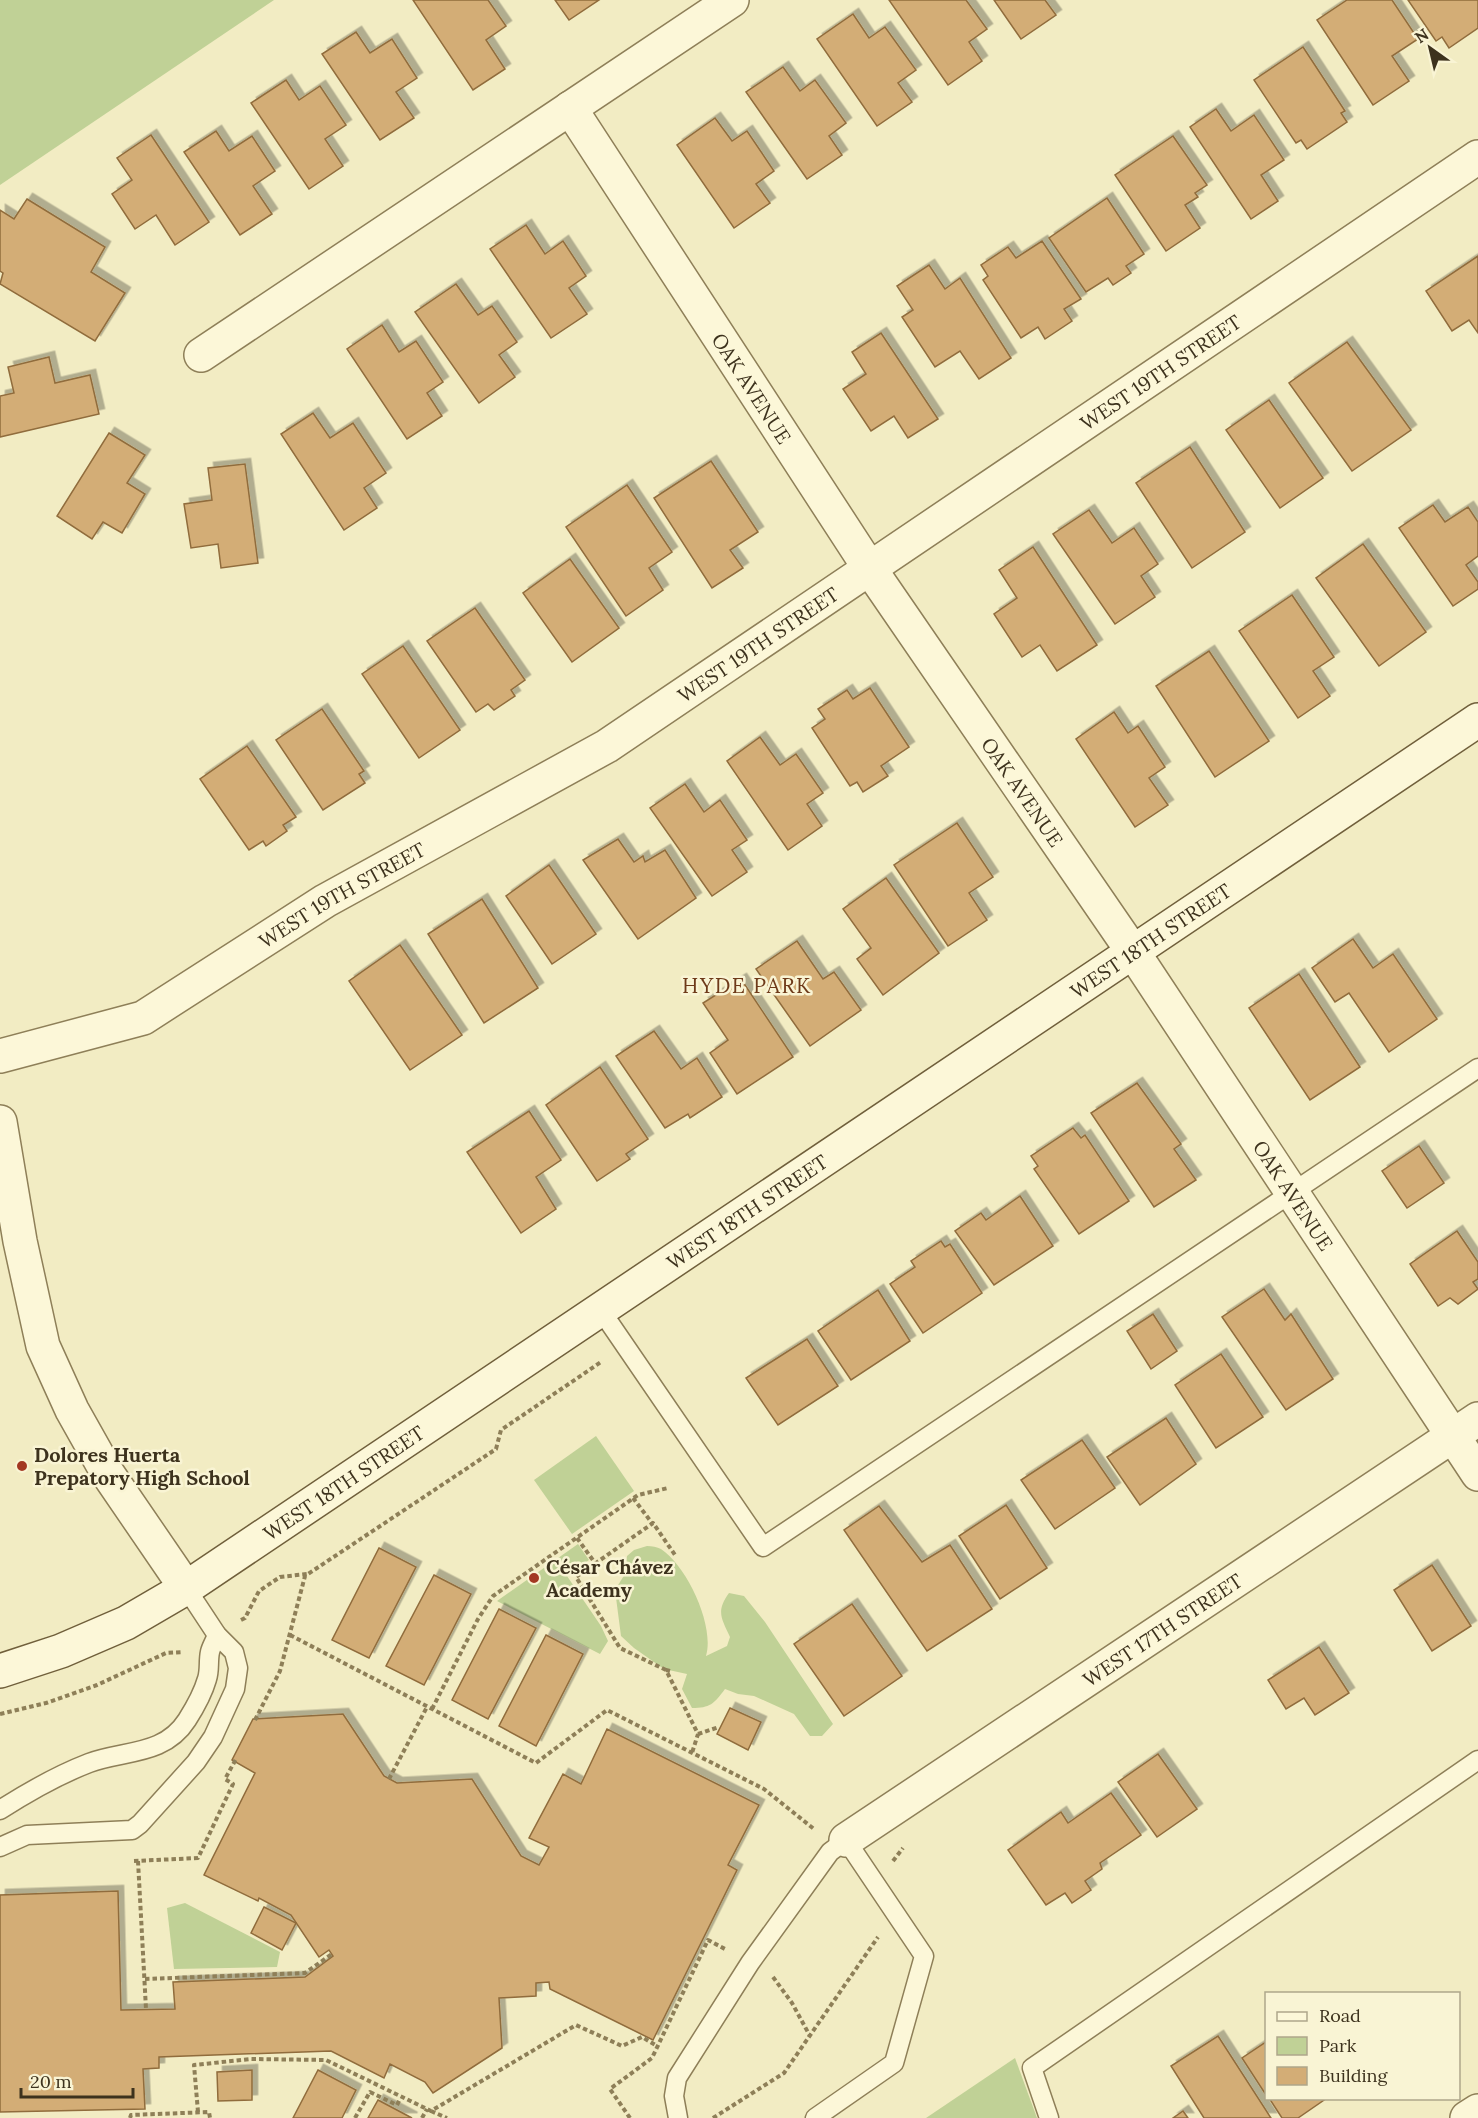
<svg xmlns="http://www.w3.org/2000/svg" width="1478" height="2118" font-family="Lora,serif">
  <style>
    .green { fill: #c0d196 }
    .building { fill: #d3ad76; stroke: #906c3c; stroke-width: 1.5; filter: url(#shadow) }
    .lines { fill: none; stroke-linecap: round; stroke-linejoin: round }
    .lane-casing { stroke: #8e7f58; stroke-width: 21 }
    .street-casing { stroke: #8e7f58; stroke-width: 36 }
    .secondary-casing { stroke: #705f3b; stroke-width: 36 }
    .path { stroke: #8e7f58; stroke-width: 4; stroke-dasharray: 4.5 3; stroke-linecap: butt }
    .lane { stroke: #fcf7d8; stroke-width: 18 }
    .street { stroke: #fcf7d8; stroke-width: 33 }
    .secondary { stroke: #fcf7d8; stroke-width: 33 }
    .poi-dot { fill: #a33822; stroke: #f9f4d4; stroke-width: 2 }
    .labels { text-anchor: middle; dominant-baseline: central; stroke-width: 5; stroke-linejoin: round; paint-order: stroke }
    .street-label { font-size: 20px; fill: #3d321d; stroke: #f9f4d4 }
    .poi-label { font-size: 20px; font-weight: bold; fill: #3d321d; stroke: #f9f4d4; text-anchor: start }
    .neighbourhood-label { font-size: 21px; letter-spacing: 1.5px; fill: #6e3a19; stroke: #f9f4d4 }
  </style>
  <defs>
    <filter id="shadow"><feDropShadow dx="5.5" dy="-5.5" stdDeviation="0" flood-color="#0004"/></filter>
  </defs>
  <rect width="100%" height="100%" fill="#f2ecc3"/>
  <g class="green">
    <polygon points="0,0 274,0 0,185"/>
    <polygon points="596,1436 634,1491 572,1534 534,1480"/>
    <polygon points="578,1544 589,1560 567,1576 601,1626 608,1641 600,1654 497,1601"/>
    <path d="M647,1546C652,1546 657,1547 661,1549C687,1566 715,1626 706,1656L727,1646L730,1637C721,1618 716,1611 729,1593L744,1596L765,1622L833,1724L822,1736H810L794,1714L754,1696L738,1694L725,1689C714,1704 710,1708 692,1708L682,1689L687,1674L664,1669L634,1648L621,1636L615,1590L625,1574L627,1556L634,1550Z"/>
    <polygon points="185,1903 280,1952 277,1967 174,1969 167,1908"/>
    <polygon points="1015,2058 1037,2118 926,2118"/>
  </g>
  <g class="building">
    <polygon points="413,0 488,0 506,26 486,40 505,69 473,90"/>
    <polygon points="555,0 599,0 569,20"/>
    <polygon points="889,0 966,0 987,29 969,42 982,61 948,85"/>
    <polygon points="994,0 1045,0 1056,15 1021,39"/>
    <polygon points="1347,0 1392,0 1418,39 1392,56 1409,81 1373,105 1317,20"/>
    <polygon points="1408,0 1478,0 1478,28 1449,48 1442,37 1436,41"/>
    <polygon points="853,14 869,38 885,27 916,70 898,83 912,102 877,126 817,39"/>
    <polygon points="356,32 370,53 392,39 417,78 396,92 414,118 380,140 322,54"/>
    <polygon points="1303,47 1345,111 1341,113 1347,122 1307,149 1301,140 1296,143 1254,80"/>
    <polygon points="783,67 800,91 815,80 846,123 829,136 842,155 807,179 746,92"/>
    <polygon points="286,80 299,100 320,86 346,125 325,139 343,166 309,189 251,103"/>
    <polygon points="1216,109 1231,131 1254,115 1284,160 1261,175 1278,201 1251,219 1190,127"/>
    <polygon points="715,118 732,141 747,131 774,171 756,184 770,203 734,228 677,145"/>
    <polygon points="216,131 229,151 252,136 275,171 253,186 272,214 240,235 184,152"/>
    <polygon points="151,135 209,222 175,245 156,215 135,229 112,194 132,180 117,158"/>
    <polygon points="1173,136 1207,185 1195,193 1198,197 1185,205 1200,228 1166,251 1115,175"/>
    <polygon points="1107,198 1144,254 1126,266 1131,273 1113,285 1108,278 1086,292 1049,238"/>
    <polygon points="27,199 105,247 91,272 125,293 95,341 0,284 3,273 0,271 0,210 14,219"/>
    <polygon points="526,225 545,254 563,241 586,276 569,288 587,314 551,338 490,249"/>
    <polygon points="1042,241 1081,299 1064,309 1072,321 1045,339 1038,327 1021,338 983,280 988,276 981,265 1008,247 1016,258"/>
    <polygon points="1478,256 1478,333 1469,320 1452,331 1426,291"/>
    <polygon points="929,265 945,289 960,278 1011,358 979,379 960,351 935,367 902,317 913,310 897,286"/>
    <polygon points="456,284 478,315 492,306 517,342 499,355 515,377 479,403 415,312"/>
    <polygon points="382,325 399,352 416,341 443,382 427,393 442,416 407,439 347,349"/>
    <polygon points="881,333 938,419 908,438 894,416 871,431 843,389 866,374 852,352"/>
    <polygon points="1347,342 1411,430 1352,471 1289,383"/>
    <polygon points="49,357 55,383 90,375 99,414 0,437 0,396 14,393 8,367"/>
    <polygon points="1269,400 1323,478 1280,508 1226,430"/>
    <polygon points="313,413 330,438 353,423 386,473 364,488 377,508 344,530 281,434"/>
    <polygon points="109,433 145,455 127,483 145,494 122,533 103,522 92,539 57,516"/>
    <polygon points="1190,447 1245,532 1192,568 1136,483"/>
    <polygon points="711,461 758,532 730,550 743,568 712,588 654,498"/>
    <polygon points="245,464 258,563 221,568 218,544 191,548 184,504 212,500 208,468"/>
    <polygon points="627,485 672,552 649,568 663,590 626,616 566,527"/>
    <polygon points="1433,505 1445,522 1468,507 1478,522 1478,556 1466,565 1478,582 1478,589 1453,606 1399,528"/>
    <polygon points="1089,510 1112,543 1134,528 1158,564 1141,576 1155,597 1115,624 1053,534"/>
    <polygon points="1363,544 1426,632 1379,666 1316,578"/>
    <polygon points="1033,547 1097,645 1057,671 1040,645 1022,657 994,614 1017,598 999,570"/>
    <polygon points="570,559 619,628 572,662 523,593"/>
    <polygon points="1292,595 1334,657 1313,671 1330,696 1298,718 1239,631"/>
    <polygon points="475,608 525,680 511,690 515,696 494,710 488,704 476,712 427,641"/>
    <polygon points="403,646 460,730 419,758 362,674"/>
    <polygon points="1209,651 1269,741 1215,777 1156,686"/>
    <polygon points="870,688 909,747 881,766 888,776 863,792 857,782 850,786 812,728 825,719 818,709 847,690 853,699"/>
    <polygon points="322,709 364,771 359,774 365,783 323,810 276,740"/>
    <polygon points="1114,712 1128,733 1138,726 1165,767 1149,778 1168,805 1135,827 1076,739"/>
    <polygon points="760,737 780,765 796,754 823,793 807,804 822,826 788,850 727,761"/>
    <polygon points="247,746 296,817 283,825 287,831 266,846 263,841 249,850 200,779"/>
    <polygon points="685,784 704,812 720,800 747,840 732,850 747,872 712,896 650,808"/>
    <polygon points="957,823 993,877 969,893 987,920 948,946 894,865"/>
    <polygon points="618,839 634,862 643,856 645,862 665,850 696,898 638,939 583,860"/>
    <polygon points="549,865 596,934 552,964 506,896"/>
    <polygon points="886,878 939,953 883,995 857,959 871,948 843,909"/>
    <polygon points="482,899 538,988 484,1023 428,934"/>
    <polygon points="1353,939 1373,968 1393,954 1437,1019 1389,1052 1349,993 1335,1002 1312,968"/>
    <polygon points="797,941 823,979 834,972 861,1010 810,1046 756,969"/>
    <polygon points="400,945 462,1035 410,1070 349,981"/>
    <polygon points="1299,974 1360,1067 1310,1100 1249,1008"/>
    <polygon points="741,979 793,1057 737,1094 710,1053 728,1040 703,1003"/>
    <polygon points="654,1031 681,1069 697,1058 722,1097 690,1118 688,1114 665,1128 616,1056"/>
    <polygon points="600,1067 648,1139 626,1154 630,1159 597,1181 546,1105"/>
    <polygon points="1137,1083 1181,1144 1174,1149 1196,1180 1154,1207 1091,1113"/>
    <polygon points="529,1111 561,1160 536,1177 556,1209 521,1233 467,1152"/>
    <polygon points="1073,1128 1081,1138 1085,1135 1129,1201 1079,1234 1034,1169 1038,1166 1031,1156"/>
    <polygon points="1419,1146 1444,1183 1407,1208 1382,1171"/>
    <polygon points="1020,1196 1053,1246 994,1285 955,1231 981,1213 986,1220"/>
    <polygon points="1457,1231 1478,1262 1478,1279 1473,1282 1478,1289 1458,1304 1450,1298 1438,1306 1410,1264"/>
    <polygon points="941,1241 945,1247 950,1244 982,1293 923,1333 890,1284 915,1267 911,1261"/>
    <polygon points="1264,1289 1285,1320 1291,1314 1333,1379 1286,1410 1222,1317"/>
    <polygon points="878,1290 910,1341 851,1380 818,1331"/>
    <polygon points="1153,1314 1177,1351 1151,1369 1127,1331"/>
    <polygon points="807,1339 838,1386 778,1425 746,1378"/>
    <polygon points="1221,1354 1263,1417 1216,1448 1175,1385"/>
    <polygon points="1166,1418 1196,1464 1140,1505 1107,1457"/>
    <polygon points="1082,1440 1115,1488 1055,1529 1021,1480"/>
    <polygon points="1006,1505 1047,1568 1000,1599 959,1536"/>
    <polygon points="879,1506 922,1562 950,1545 992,1609 927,1651 844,1530"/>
    <polygon points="379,1548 416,1567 369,1658 332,1640"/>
    <polygon points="1432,1565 1471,1626 1432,1651 1394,1590"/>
    <polygon points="434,1575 471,1594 424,1685 386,1666"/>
    <polygon points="852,1604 902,1676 844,1716 794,1644"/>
    <polygon points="499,1609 536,1628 488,1719 452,1700"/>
    <polygon points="546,1635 583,1654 536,1746 499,1726"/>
    <polygon points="1319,1647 1349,1693 1315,1715 1304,1698 1286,1709 1268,1680"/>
    <polygon points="730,1708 761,1722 748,1750 717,1734"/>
    <polygon points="343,1714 384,1776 397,1783 472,1779 521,1856 539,1865 549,1847 529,1838 563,1774 581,1784 607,1729 759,1805 728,1865 737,1870 653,2040 550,1989 549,1982 536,1983 536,1996 499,1998 502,2048 433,2093 425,2082 390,2064 384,2078 331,2051 159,2057 159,2068 143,2069 145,2109 0,2112 0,1895 118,1891 121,2010 175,2009 173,1982 305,1977 333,1956 329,1950 319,1957 291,1915 259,1898 258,1901 204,1875 255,1773 232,1760 253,1719"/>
    <polygon points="1158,1754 1197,1809 1157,1837 1118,1782"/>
    <polygon points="1111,1793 1141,1835 1100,1863 1102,1869 1085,1881 1091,1890 1072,1903 1065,1893 1046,1905 1008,1850 1061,1812 1068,1823"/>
    <polygon points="264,1907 296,1923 282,1950 251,1933"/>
    <polygon points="1218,2036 1271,2118 1204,2118 1171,2066"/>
    <polygon points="1266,2042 1266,2095 1242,2058"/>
    <polygon points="252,2070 252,2100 218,2101 217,2072"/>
    <polygon points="318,2070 356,2090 342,2118 293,2118"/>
    <polygon points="1269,2098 1327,2098 1298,2118 1282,2118"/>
    <polygon points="378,2100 412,2118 368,2118"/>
    <polygon points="1183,2111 1188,2118 1173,2118"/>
  </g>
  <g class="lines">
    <defs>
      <g id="lane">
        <polyline points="600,1309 763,1547 1478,1068"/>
        <path d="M0,1810C28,1792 58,1775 89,1763C124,1750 164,1756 187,1720C194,1709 203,1693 207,1679C210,1670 208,1661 210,1652C211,1647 215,1641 217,1635"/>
        <polyline points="0,1847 27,1835 132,1830 140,1824 196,1762 213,1737 235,1689 238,1668 234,1652 217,1635 186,1588"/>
        <polyline points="678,2118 674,2096 677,2078 750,1963 830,1852 846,1840 924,1956 894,2063 815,2118"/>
        <polyline points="1049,2118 1032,2068 1478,1760"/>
      </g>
      <g id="street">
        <path id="s1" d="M570,108L870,569L1133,952L1478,1474"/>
        <polyline points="201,355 732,0"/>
        <path id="s2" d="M0,1056L143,1018L325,901L607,746L1478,157"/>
        <polyline points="0,1122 20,1241 43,1346 72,1410 108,1474 186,1588"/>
        <path id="s3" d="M846,1840L1478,1419"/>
        <polyline points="1467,2118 1478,2111"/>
      </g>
      <g id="secondary">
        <path id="s4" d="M0,1671L61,1651L126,1623L186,1588L1478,720"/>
      </g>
    </defs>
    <use href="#lane" class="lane-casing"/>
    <use href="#street" class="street-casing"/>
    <use href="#secondary" class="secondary-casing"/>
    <g class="path">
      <polyline points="633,1498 652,1523"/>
      <polyline points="577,1538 595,1563"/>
      <polyline points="241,1620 245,1618 259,1591 280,1577 307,1574"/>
      <polyline points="290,1635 536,1763 607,1710 764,1789 814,1829"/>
      <polyline points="666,1670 620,1648 576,1577 653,1523 675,1555"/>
      <polyline points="670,1671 666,1670 698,1734 692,1753"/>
      <polyline points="432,1709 478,1619 493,1596 638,1495 668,1488"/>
      <polyline points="0,1714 46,1703 97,1685 166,1653 183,1652"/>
      <polyline points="255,1720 280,1671 305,1576 496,1449 501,1430 601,1362"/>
      <polyline points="698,1734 719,1727"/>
      <polyline points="389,1779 427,1707"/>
      <polyline points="134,1861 198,1858 233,1784 225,1779 236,1759"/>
      <polyline points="138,1861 146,2009"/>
      <polyline points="893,1861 903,1848"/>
      <polyline points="773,1977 792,2003 810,2036"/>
      <polyline points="145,1979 305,1973 332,1954"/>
      <polyline points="431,2111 447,2118"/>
      <polyline points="198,2112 194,2065 251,2059 326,2060 431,2111 576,2025 622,2046 642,2037 657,2046"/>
      <polyline points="130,2118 131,2115 209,2112 210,2118"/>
      <polyline points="355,2118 370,2092 397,2105 400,2099"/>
      <polyline points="422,2118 427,2109"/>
      <polyline points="630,2118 610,2089 652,2058 708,1940 725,1949"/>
      <polyline points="713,2118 784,2073 878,1937"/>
    </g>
    <use href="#lane" class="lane"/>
    <use href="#street" class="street"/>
    <use href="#secondary" class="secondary"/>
  </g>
  <g class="poi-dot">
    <circle cx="22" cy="1466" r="6"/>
    <circle cx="534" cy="1578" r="6"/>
  </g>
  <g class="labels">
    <g class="street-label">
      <text stroke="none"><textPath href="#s2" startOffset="1354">WEST 19TH STREET</textPath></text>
      <text stroke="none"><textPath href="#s1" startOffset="334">OAK AVENUE</textPath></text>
      <text stroke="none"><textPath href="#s2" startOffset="868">WEST 19TH STREET</textPath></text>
      <text stroke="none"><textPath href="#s1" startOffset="820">OAK AVENUE</textPath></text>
      <text stroke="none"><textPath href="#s2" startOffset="382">WEST 19TH STREET</textPath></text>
      <text stroke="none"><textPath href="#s4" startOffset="1366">WEST 18TH STREET</textPath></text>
      <text stroke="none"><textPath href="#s1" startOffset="1306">OAK AVENUE</textPath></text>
      <text stroke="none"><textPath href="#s4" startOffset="880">WEST 18TH STREET</textPath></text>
      <text stroke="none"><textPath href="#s4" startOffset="394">WEST 18TH STREET</textPath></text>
      <text stroke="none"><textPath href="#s3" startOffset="380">WEST 17TH STREET</textPath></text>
    </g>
    <g class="poi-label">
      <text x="34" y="1454">Dolores Huerta<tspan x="34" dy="23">Prepatory High School</tspan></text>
      <text x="546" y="1566">César Chávez<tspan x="546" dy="23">Academy</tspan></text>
    </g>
    <g class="neighbourhood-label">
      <text x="747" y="985">HYDE PARK</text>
    </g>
  </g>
  <rect x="1265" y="1992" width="195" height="108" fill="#f9f4d4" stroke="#aea68b" stroke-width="1.5"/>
  <rect x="1277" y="2012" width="30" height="9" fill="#fcf7d8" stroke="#aea68b" stroke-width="1.5"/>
  <text x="1319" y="2022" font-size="18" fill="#3d321d">Road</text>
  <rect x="1277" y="2037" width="30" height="18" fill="#c0d196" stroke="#aea68b" stroke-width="1.5"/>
  <text x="1319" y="2052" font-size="18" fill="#3d321d">Park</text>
  <rect x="1277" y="2067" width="30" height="18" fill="#d3ad76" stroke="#aea68b" stroke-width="1.5"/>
  <text x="1319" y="2082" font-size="18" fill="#3d321d">Building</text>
  <g transform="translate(1430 48) rotate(326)" stroke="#f9f4d4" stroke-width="4.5" paint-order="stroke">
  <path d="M0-4.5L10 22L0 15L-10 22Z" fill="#3d321d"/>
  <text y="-9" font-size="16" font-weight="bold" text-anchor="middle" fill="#3d321d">N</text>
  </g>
  <path d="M21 2088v9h112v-9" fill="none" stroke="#3d321d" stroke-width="3"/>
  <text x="30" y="2088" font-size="18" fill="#3d321d" stroke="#f9f4d4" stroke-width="4.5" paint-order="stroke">20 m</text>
</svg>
